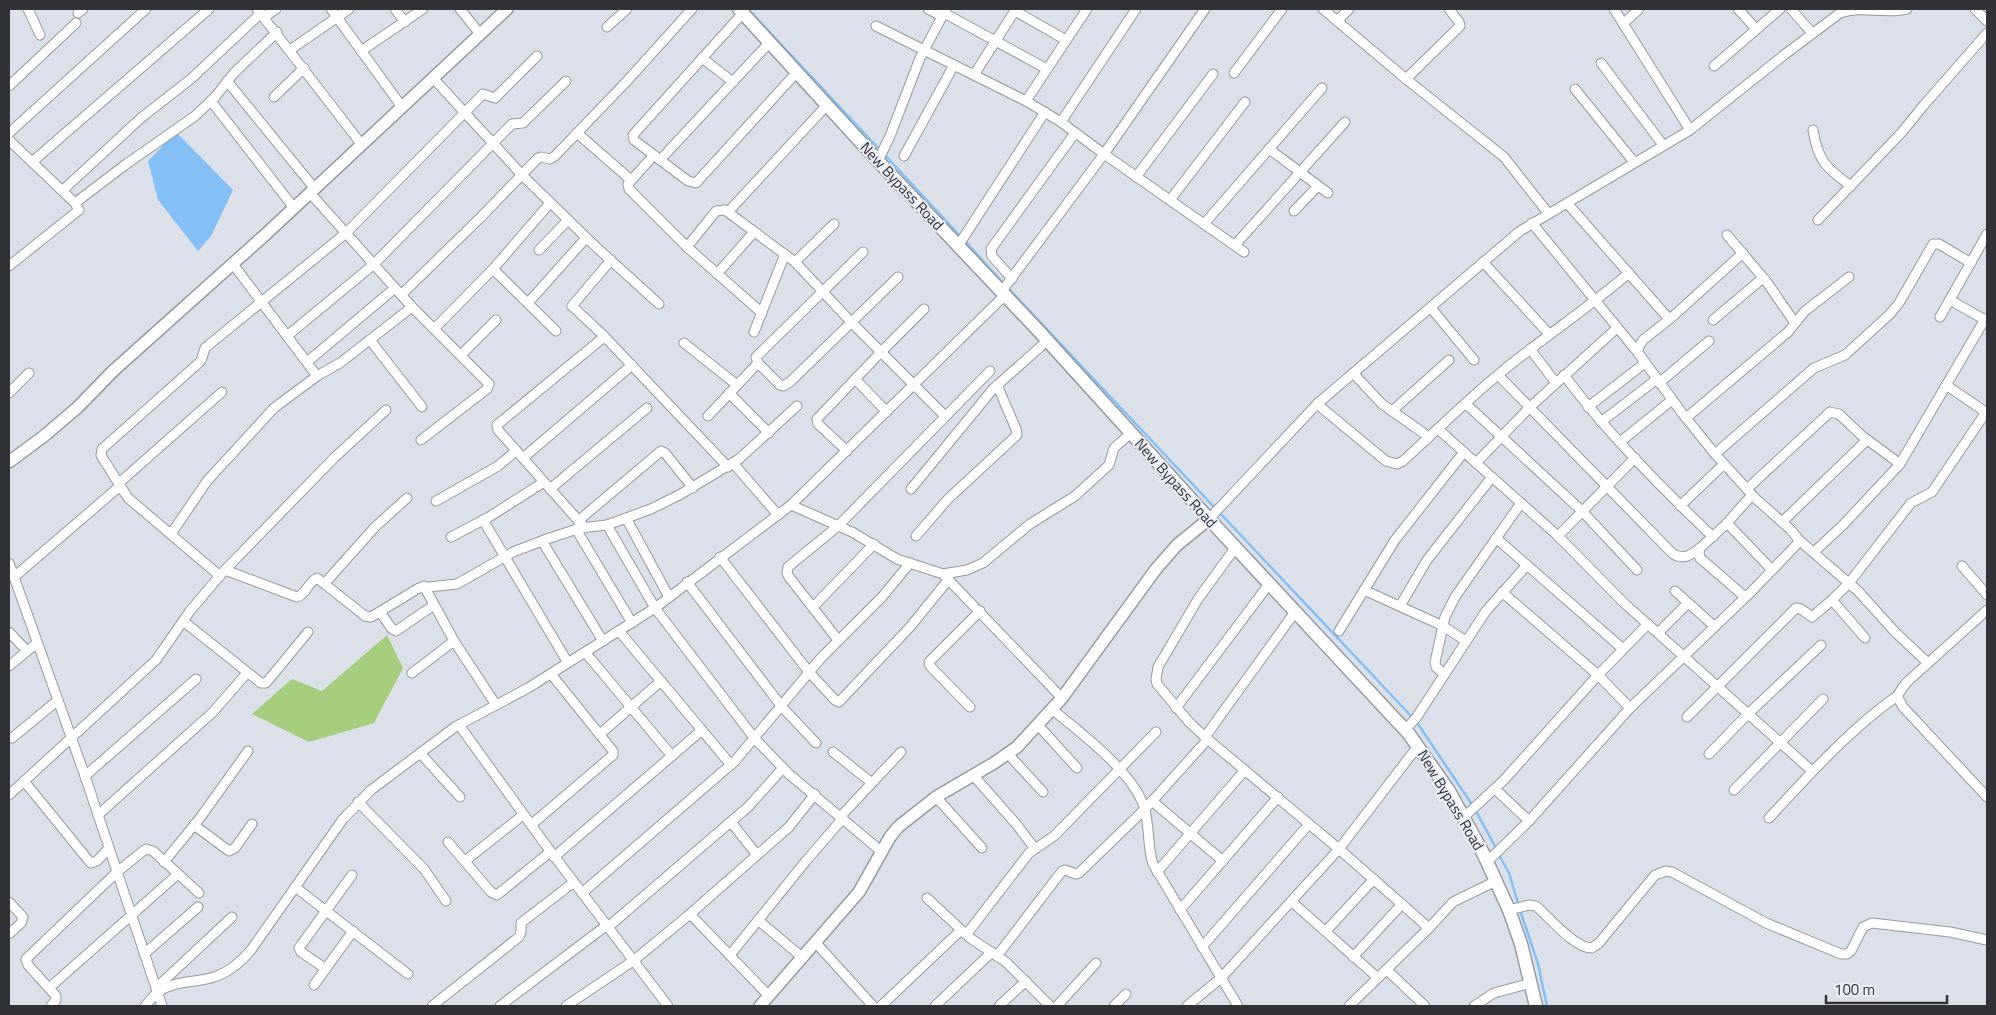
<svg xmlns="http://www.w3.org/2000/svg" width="1996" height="1015" font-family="'Titillium Web',sans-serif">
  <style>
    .green { fill: #a7cd7f }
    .water { fill: #84c0f5 }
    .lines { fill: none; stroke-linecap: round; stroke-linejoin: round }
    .stream { stroke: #84c0f5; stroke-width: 2.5 }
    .minor-casing { stroke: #969aa2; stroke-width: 11 }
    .tertiary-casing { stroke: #969aa2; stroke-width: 14 }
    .secondary-casing { stroke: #969aa2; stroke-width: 15 }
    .minor { stroke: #fff; stroke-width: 9 }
    .tertiary { stroke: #fff; stroke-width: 11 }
    .secondary { stroke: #fff; stroke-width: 12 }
    .labels { text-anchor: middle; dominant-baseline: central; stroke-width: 4; stroke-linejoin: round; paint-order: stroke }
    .street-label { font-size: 15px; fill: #303235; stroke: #eaedf6 }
  </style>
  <rect width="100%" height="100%" fill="#dce0e9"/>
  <polygon class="green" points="387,635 403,668 374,723 309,742 252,714 292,679 322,691"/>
  <polygon class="water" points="176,132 233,190 211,236 198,251 158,200 148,161"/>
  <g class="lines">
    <g class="stream">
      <polyline points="748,9 880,150"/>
      <polyline points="884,154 960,236"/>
      <polyline points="964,240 1004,284"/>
      <polyline points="1008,288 1215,508"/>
      <polyline points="1219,512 1412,717"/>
      <polyline points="1416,721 1473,806"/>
      <polyline points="1476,811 1497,850"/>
      <polyline points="1499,855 1509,873 1518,903"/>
      <polyline points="1520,910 1538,964 1547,1006"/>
    </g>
    <defs>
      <g id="minor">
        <polyline points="28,9 40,35"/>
        <polyline points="257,9 362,145"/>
        <polyline points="331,9 402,107"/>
        <polyline points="395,9 405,22"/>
        <polyline points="460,9 480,34"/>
        <polyline points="928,9 942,16"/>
        <polyline points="1323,9 1406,79 1504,157 1548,213"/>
        <polyline points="1614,9 1690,130"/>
        <polyline points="1738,9 1756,29"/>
        <polyline points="1791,9 1812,33"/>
        <polyline points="1975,9 1987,21"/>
        <polyline points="1015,11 1066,40"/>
        <polyline points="78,13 83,9"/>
        <polyline points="743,13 633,135 634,140 688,181 696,183 797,72"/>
        <polyline points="944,13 1047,69"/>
        <polyline points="264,17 276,9"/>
        <polyline points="1337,21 1349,9"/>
        <polyline points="1623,24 1639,9"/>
        <polyline points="876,26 1026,101 1061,122 1104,154 1244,252"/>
        <polyline points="607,27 627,9"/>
        <polyline points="290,50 349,9"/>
        <polyline points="361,51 423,9"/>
        <polyline points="702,58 733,82"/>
        <polyline points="1601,63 1663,145"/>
        <polyline points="1714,66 1780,9"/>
        <polyline points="1234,73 1282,9"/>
        <polyline points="974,75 1016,9"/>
        <polyline points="433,78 522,175 595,246 659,304"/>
        <polyline points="1406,79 1460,26 1459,22 1449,9"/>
        <polyline points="227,81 315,189"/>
        <polyline points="9,86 76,23"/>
        <polyline points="1575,89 1634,162"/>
        <polyline points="274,97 304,68"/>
        <polyline points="211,101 294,208"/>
        <polyline points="1026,101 1087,9"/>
        <polyline points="1061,122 1136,9"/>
        <path d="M1813,130C1818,161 1826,168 1851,186"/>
        <polyline points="9,133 146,9"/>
        <polyline points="577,133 631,180"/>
        <polyline points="9,140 75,203 79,210 9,266"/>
        <polyline points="1269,149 1328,193"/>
        <polyline points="654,155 628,184 629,189 687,247 762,313"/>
        <polyline points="904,156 954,65"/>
        <polyline points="660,160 770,42"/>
        <polyline points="878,161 890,136 920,58 946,9"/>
        <polyline points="32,162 209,9"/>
        <polyline points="1136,177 1213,74"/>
        <polyline points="62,191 141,118 192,78 261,13"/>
        <polyline points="310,193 412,307 489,384 487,389 421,440"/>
        <polyline points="1170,200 1245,102"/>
        <polyline points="75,203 125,165 195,116 215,97 234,73 277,32"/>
        <polyline points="1567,203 1669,319"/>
        <polyline points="1294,211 1318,186"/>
        <polyline points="728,212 827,105"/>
        <polyline points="1818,220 1902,132 1924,105 1987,33"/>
        <polyline points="1532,223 1639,354"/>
        <polyline points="1204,224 1322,88"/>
        <polyline points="1727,235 1766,281 1795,323"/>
        <polyline points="1235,245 1345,122"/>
        <polyline points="958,246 1045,112"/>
        <polyline points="687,247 716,211 725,210 795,262 851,322 945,416"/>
        <polyline points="539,250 568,220"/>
        <polyline points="863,252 756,357 758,363 780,385 783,386 790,382 898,277"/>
        <polyline points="1743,253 1671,318 1643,340 1638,348 1639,354 1682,413 1715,454 1756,499 1790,529 1800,541 1858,591 1895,632 1928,663"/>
        <polyline points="795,262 834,224"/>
        <polyline points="1483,262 1549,334"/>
        <polyline points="233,264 317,376"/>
        <polyline points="493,269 556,331"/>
        <polyline points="717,274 754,232"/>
        <polyline points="1012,279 992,256 991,249 1075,133"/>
        <polyline points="1002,291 1104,154 1205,9"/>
        <polyline points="401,295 481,217 538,158 541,157 550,159 555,156 627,81 692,9"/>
        <polyline points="1950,300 1987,321"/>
        <polyline points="528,303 586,238"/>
        <polyline points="1431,308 1474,360"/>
        <polyline points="1940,317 1987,234"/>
        <polyline points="1713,320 1763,278"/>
        <polyline points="435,328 493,269 550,203"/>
        <polyline points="754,332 785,254"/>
        <polyline points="603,335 728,467"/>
        <polyline points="287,336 373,265 512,124 523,123 566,81"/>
        <polyline points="370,340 422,407"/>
        <polyline points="684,343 737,385"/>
        <polyline points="1530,349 1556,383"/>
        <polyline points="461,355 496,320"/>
        <polyline points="307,362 395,288"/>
        <polyline points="1353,373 1382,404 1429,437"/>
        <path d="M1498,375L1672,553C1683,561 1691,555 1700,548"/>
        <path d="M1564,375C1608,434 1660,486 1713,537"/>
        <polyline points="855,379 887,412"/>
        <polyline points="1659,383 1709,341"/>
        <polyline points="1946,385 1987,413"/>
        <polyline points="9,393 29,373"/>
        <polyline points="729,393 769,433"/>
        <path d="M1317,404L1386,461L1397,464L1403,461C1435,432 1466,401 1499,374C1541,339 1587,309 1629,273"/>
        <polyline points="1466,404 1582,511 1637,570"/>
        <polyline points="1588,407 1645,363"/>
        <polyline points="1392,411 1449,360"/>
        <polyline points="708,416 758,363"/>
        <polyline points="1686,418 1788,332 1805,311 1849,277"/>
        <polyline points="1601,422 1657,379"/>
        <polyline points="1438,429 1521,503 1558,536 1624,603 1812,771"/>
        <polyline points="1620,442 1672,400"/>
        <polyline points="847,451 818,424 817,419 881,352 924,309"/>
        <polyline points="1715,454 1814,368 1845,355 1890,314 1899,303 1933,244 1939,244 1971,263"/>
        <polyline points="523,458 632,365"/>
        <polyline points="733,463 778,515"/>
        <polyline points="1476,463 1530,407 1617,328"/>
        <polyline points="119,483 222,392"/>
        <polyline points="550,489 647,408"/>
        <polyline points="911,489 993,389 1048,340"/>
        <polyline points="1747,489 1830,412 1839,414 1861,435 1900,464"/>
        <polyline points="436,501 498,466 516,451"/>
        <polyline points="791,505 852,532 897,559 943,574 1062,698"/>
        <polyline points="1680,506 1724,464"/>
        <polyline points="626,518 669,597"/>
        <path d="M1209,519L1317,404L1520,231L1690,130L1784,55L1840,13C1862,5 1885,15 1907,9"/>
        <polyline points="483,520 568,663"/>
        <polyline points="578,521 661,451 665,453 693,488"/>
        <polyline points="1782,522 1867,440"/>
        <polyline points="1726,524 1752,495"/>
        <polyline points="607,525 655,608 755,739 790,775 882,852"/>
        <polyline points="585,528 498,430 497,425 604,337 603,335 572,306 611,260"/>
        <polyline points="576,529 632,623"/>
        <polyline points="171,534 207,481 274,408 317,376 340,363 412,307"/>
        <polyline points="916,536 948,499 1017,435 1016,429 997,385"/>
        <polyline points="1558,536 1635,458"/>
        <polyline points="451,537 489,517 544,482"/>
        <polyline points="1496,538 1623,649"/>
        <polyline points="542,541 603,641"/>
        <polyline points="1235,548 1198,599 1158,667 1156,679 1157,684 1189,722 1205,737 1339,849 1429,928"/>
        <polyline points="1814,552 1843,525 1900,464 1985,319"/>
        <polyline points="720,557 809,672 835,700 839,702 910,627 949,579"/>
        <polyline points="9,563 85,776 162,1006"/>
        <polyline points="1962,566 1987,595"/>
        <path d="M225,570L297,597C306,595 308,582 317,578L365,616L371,617L419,588L457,584L513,552L547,539L580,528L607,525L651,509L681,494L739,459L797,406"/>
        <polyline points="943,574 967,570 983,563 1030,524 1075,496 1109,465 1114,448 1131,433"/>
        <polyline points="220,576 128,498 102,457 101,455 102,449 201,361 205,348 346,233 483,94 495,98 537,56"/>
        <polyline points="14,577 120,486"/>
        <polyline points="687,582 782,707 816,743"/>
        <polyline points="325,583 375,527 407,498"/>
        <polyline points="424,586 454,641 496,705"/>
        <polyline points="1364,590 1443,626 1466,641"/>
        <polyline points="1675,591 1714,626"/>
        <polyline points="1502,592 1598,675 1630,708"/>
        <polyline points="1745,597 1700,558 1699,553 1700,548 1723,527 1728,524 1772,570"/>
        <polyline points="1832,600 1865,638"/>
        <polyline points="1400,606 1427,560 1492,477"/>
        <polyline points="813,607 874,544"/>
        <polyline points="1987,610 1906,683 1897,696 1903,707 1987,797"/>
        <polyline points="380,612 392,629 396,631 434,605"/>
        <polyline points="183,621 261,683 266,683 308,632"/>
        <polyline points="619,631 731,765"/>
        <polyline points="1339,631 1395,540 1464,452"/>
        <polyline points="9,632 27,651"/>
        <polyline points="1659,632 1688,603"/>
        <polyline points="838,640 789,577 787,573 788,567 838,526 990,371"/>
        <polyline points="585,652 672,756"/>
        <polyline points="9,666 37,643"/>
        <polyline points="412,673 454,641"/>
        <polyline points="1444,674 1436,667 1435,662 1445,617 1455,597 1521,503"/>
        <polyline points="970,707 930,666 929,662 980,611"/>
        <polyline points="1176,708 1269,584"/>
        <path d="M1053,710C1081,733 1133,772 1144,807C1150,826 1147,846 1153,864L1238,1006"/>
        <polyline points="1687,717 1796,608 1801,609 1812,617 1832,600 1849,583 1911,503 1932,492 1986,412"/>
        <polyline points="459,725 545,844 668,1006"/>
        <polyline points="1038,725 1077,768"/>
        <polyline points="1405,730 1416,718 1486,611 1527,565"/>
        <polyline points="600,734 661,681"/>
        <polyline points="1205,737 1295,612"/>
        <polyline points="12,738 58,700"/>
        <polyline points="833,752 872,783"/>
        <polyline points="420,753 460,797"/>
        <polyline points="1008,754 1043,792"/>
        <polyline points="1709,754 1748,714 1821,645"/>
        <polyline points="973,775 1017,825 1035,849"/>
        <polyline points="85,776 196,679"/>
        <polyline points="24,781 89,861 91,863 97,861 109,848"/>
        <polyline points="1495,789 1529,821"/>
        <polyline points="1734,790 1823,699"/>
        <polyline points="9,795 156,660 190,611 222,573 334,458 386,410"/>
        <polyline points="936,797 982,848"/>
        <polyline points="1152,801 1223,861"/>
        <polyline points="358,802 424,869 446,901"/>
        <polyline points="98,815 213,712 247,673"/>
        <polyline points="841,816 901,752"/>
        <polyline points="1464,817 1504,780 1598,675 1648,624"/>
        <path d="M1769,818C1809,775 1849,730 1897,696"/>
        <polyline points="731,822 757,855"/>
        <polyline points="194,825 229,851 235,848 252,824"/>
        <polyline points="531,825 613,755 613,751 551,674"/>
        <polyline points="448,842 491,892 497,895 550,852"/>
        <polyline points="554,857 702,730"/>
        <polyline points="465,861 523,815"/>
        <polyline points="164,862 200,818 248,751"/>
        <polyline points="1487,862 1529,821 1630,708 1753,590 1800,541"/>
        <polyline points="1157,872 1245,770"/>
        <polyline points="295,887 408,974"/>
        <polyline points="582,893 735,761 821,658 882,597 910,563"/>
        <polyline points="927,898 970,938 1006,962 1050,1006"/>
        <polyline points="9,902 23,917 21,923 9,934"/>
        <polyline points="1292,902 1378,978"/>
        <polyline points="1180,910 1278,797"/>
        <path d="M1509,910L1529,905L1536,906C1549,917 1574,948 1592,948L1599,943L1655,875L1666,871L1672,872L1766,923L1841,954H1847L1851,951L1863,927L1872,923L1950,932L1987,940"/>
        <polyline points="690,914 769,996"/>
        <polyline points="758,920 803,958"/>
        <polyline points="608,927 748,807 783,768"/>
        <polyline points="1326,931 1374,879"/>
        <polyline points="966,935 1029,853 1054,836 1156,732"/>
        <polyline points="816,943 873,1006"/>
        <polyline points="1202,947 1309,824"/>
        <polyline points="144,954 198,907"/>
        <polyline points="730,955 806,861 843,818"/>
        <polyline points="997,956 1062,871 1065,870 1076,874 1079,873 1145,809 1208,739"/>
        <polyline points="1353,957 1402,904"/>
        <polyline points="326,969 301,952 299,948 352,875"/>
        <polyline points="1387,970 1425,1006"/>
        <polyline points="314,985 353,931"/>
        <polyline points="49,988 178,874"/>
        <polyline points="156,988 232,917"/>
        <polyline points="51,1006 56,1000 56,996 28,965 26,959 117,872 143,851 146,849 153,851 199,893"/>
        <path d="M145,1006C149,1002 153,996 158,992C175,980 196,983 214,977C230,972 241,962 251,950L343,819L371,790L455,727L528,688L655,608L791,505L1005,295"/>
        <polyline points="432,1006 519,937 521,932 521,923 574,882"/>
        <polyline points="500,1006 607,925"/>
        <polyline points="566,1006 633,961 690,914 789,827 815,794"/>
        <polyline points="881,1006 961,930"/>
        <polyline points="935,1006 992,952"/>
        <polyline points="999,1006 1026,981"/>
        <polyline points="1057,1006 1096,963"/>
        <polyline points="1114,1006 1126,994"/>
        <polyline points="1187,1006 1221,978 1339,849 1418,746"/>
        <polyline points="1349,1006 1429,928 1453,902 1496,881"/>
        <polyline points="1474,1006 1494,993 1531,983"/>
      </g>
      <g id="tertiary">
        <polyline points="9,462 44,436 77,408 113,371 266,234 507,9"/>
        <polyline points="760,1006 859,892 890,837 898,827 936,797 994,763 1017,747 1062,698 1156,569 1177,545 1209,519"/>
      </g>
      <polyline id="secondary" points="739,9 878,161 1036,328 1209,519 1409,734 1449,791 1484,855 1509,910 1521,944 1536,1006"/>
    </defs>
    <use href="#minor" class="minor-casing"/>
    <use href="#tertiary" class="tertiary-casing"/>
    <use href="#secondary" class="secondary-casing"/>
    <use href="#minor" class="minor"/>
    <use href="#tertiary" class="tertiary"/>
    <use href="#secondary" class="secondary"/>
  </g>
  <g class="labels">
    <g class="street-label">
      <text transform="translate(902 186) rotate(47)">New Bypass Road</text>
      <text transform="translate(1176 483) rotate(48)">New Bypass Road</text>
      <text transform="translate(1451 800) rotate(59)">New Bypass Road</text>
    </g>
  </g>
  <rect width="1996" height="1015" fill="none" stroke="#303235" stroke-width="20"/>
  <path d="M1826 995v8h121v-8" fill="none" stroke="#303235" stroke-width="2.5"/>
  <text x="1834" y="995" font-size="15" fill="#303235" stroke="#eaedf6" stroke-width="4" paint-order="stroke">100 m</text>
</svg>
